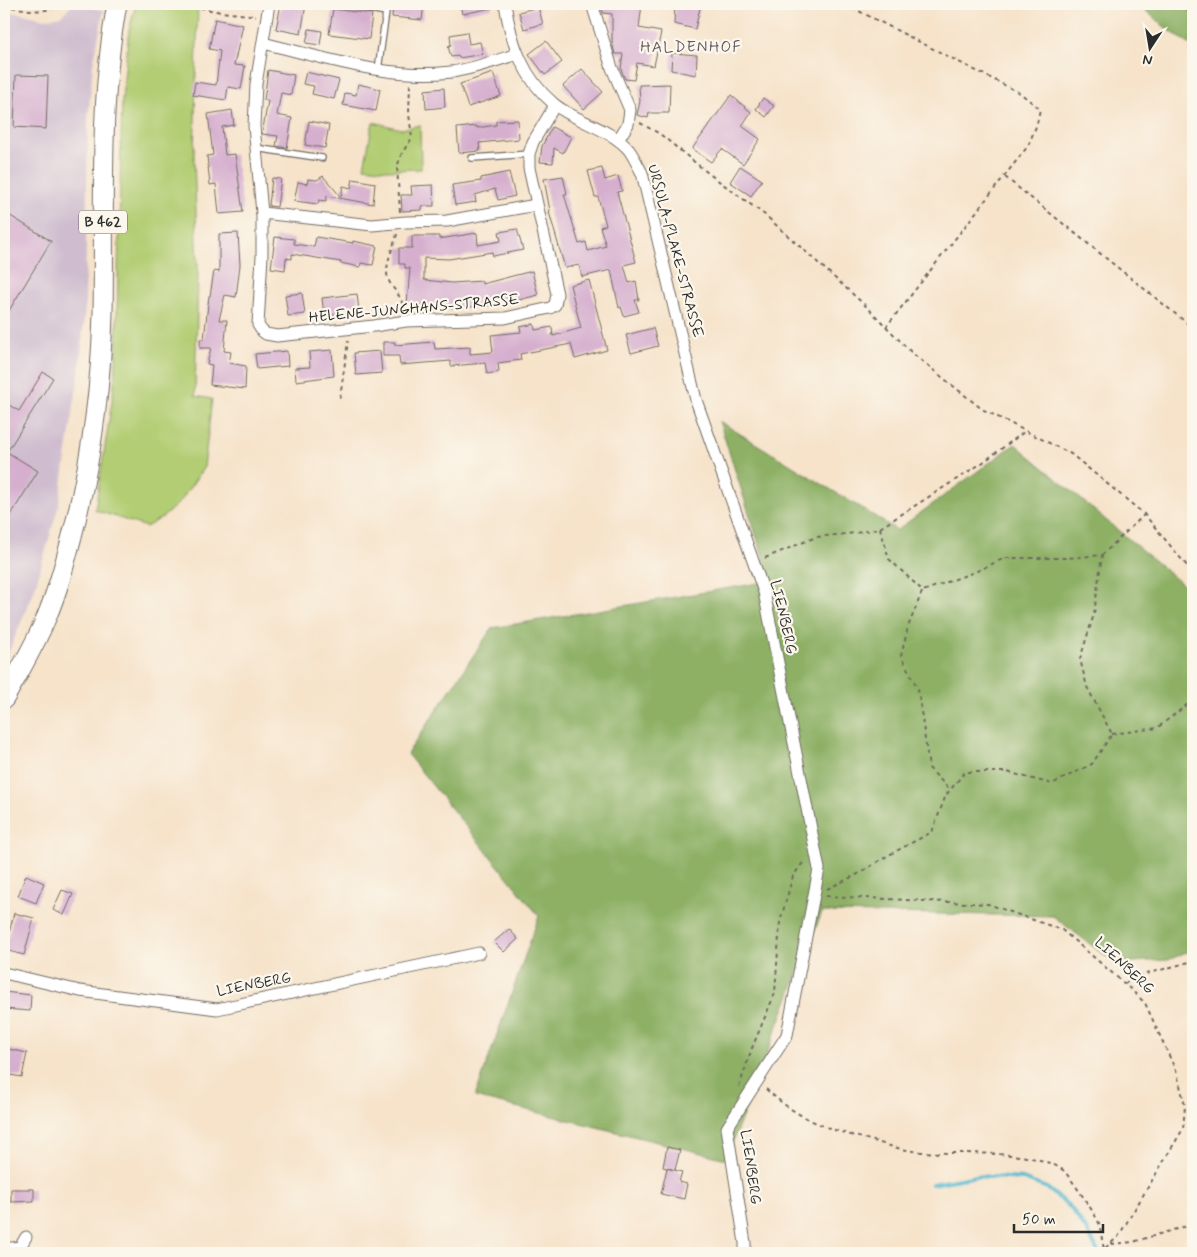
<svg xmlns="http://www.w3.org/2000/svg" width="1197" height="1257" font-family="Mynerve,sans-serif">
  <style>
    .industrial { fill: #cfbdcf }
    .green { fill: #b2cd73; stroke: #6e7c4f }
    .forest { fill: #8db065; stroke: #5c6e48 }
    .lines { fill: none; stroke-linecap: round; stroke-linejoin: round }
    .stream { stroke: #51b7cf; stroke-width: 4 }
    .building { fill: #d6afcf }
    .service-casing { stroke: #726b63; stroke-width: 8 }
    .minor-casing { stroke: #726b63; stroke-width: 13 }
    .primary-casing { stroke: #726b63; stroke-width: 21 }
    .path { stroke: #726b63; stroke-width: 2; stroke-dasharray: 4 4; stroke-linecap: butt }
    .service { stroke: #fff; stroke-width: 5.5 }
    .minor { stroke: #fff; stroke-width: 11 }
    .primary { stroke: #fff; stroke-width: 19 }
    .labels { text-anchor: middle; dominant-baseline: central; stroke-width: 4.5; stroke-linejoin: round; paint-order: stroke }
    .shield { fill: #fbf7ec; stroke: #696865; stroke-width: 1 }
    .shield-label { font-size: 14px; font-weight: bold; fill: #2b2b2b }
    .street-label { font-size: 15px; fill: #2b2b2b; stroke: #fbf7ec }
    .neighbourhood-label { font-size: 16px; letter-spacing: 1px; fill: #675964; stroke: #fbf7ec }
  </style>
  <rect width="100%" height="100%" fill="#fbf7ec"/>
  <filter id="ink" filterUnits="userSpaceOnUse"><feTurbulence type="fractalNoise" baseFrequency=".02" numOctaves="2"/><feDisplacementMap in="SourceGraphic" scale="10" xChannelSelector="R" yChannelSelector="G"/><feConvolveMatrix kernelMatrix="1 2 1 2 8 2 1 2 1" color-interpolation-filters="sRGB"/></filter>
  <filter id="wash" filterUnits="userSpaceOnUse"><feTurbulence type="fractalNoise" baseFrequency=".0096" numOctaves="4" result="noise"/><feDisplacementMap in="SourceGraphic" scale="20" xChannelSelector="R" yChannelSelector="G"/><feGaussianBlur stdDeviation="1.12" result="paint"/><feColorMatrix in="noise" values="0 0 0 0 0 0 0 0 0 0 0 0 0 0 0 0 0 1.4 0 .05"/><feComposite in="paint" operator="in"/></filter>
  <g filter="url(#wash)">
    <rect width="100%" height="100%" fill="#f6e3ca"/>
    <polygon class="industrial" points="72,5 104,10 93,64 88,120 85,306 80,366 59,504 34,591 4,663 4,12 18,13 45,19 61,16"/>
    <g class="green">
      <polygon points="136,4 198,4 194,157 198,271 195,396 212,399 204,467 180,502 163,517 146,527 95,510 113,395 116,363 122,99 129,30"/>
      <polygon points="373,122 401,129 420,125 421,169 389,170 364,167"/>
    </g>
    <g class="forest">
      <polygon points="1138,4 1193,4 1193,47 1166,28"/>
      <polygon points="719,421 897,530 1015,444 1193,593 1193,950 1168,960 1115,963 1053,916 822,912 726,1159 475,1097 539,916 407,754 492,628 771,581"/>
    </g>
    <g class="lines">
      <polyline class="stream" points="932,1184 977,1176 1023,1179 1047,1188 1070,1207 1088,1232 1098,1252"/>
    </g>
    <g id="blocks">
      <g class="building">
        <polygon points="281,4 306,4 301,34 276,29"/>
        <polygon points="393,4 424,4 422,20 392,17"/>
        <polygon points="460,4 492,4 492,8 462,14"/>
        <polygon points="600,4 642,4 639,28 661,32 654,66 637,63 634,80 625,79 621,69 623,54 615,54 612,42 612,14 603,13"/>
        <polygon points="675,4 685,4 700,8 695,29 674,24"/>
        <polygon points="538,7 543,24 524,29 519,12"/>
        <polygon points="333,9 372,14 369,39 329,34"/>
        <polygon points="215,19 243,25 234,65 245,66 241,89 228,87 226,100 193,95 195,82 216,85 220,51 209,49"/>
        <polygon points="309,29 322,31 320,45 306,43"/>
        <polygon points="467,32 469,44 480,42 483,54 459,58 458,56 451,57 448,46 451,45 450,35"/>
        <polygon points="546,41 562,62 545,75 529,54"/>
        <polygon points="672,53 697,55 696,75 671,70"/>
        <polygon points="582,69 603,92 584,109 563,86"/>
        <polygon points="268,70 294,75 291,95 281,93 277,115 292,118 287,148 276,146 278,136 262,134 268,101 264,100"/>
        <polygon points="306,72 339,80 334,99 312,94 314,86 303,84"/>
        <polygon points="493,73 501,96 468,107 460,84"/>
        <polygon points="16,75 48,76 46,129 14,127"/>
        <polygon points="358,84 380,89 376,111 343,105 345,93 356,95"/>
        <polygon points="670,84 669,113 649,113 648,118 637,115 640,101 639,85"/>
        <polygon points="444,88 445,107 426,109 425,90"/>
        <polygon points="731,95 751,112 742,126 760,139 743,164 722,149 711,162 692,149"/>
        <polygon points="763,98 774,106 766,117 756,109"/>
        <polygon points="232,110 234,125 222,127 225,155 235,154 243,212 219,214 216,184 210,185 207,156 213,155 208,114"/>
        <polygon points="518,120 519,139 479,143 480,151 459,153 457,128 477,126 477,128 496,125 496,121"/>
        <polygon points="309,121 329,125 325,148 305,145"/>
        <polygon points="552,127 571,137 563,153 554,148 553,163 540,162 542,146"/>
        <polygon points="740,166 762,180 751,196 730,182"/>
        <polygon points="602,168 605,180 618,176 622,191 617,192 636,262 624,265 629,283 636,281 639,300 635,300 639,312 624,316 621,307 619,308 611,270 582,277 579,265 565,268 549,212 550,211 544,179 563,176 567,194 564,194 579,244 586,242 588,251 606,246 600,227 606,225 598,197 595,197 588,171"/>
        <polygon points="509,172 515,196 498,200 495,189 475,195 476,202 455,205 452,185 481,181 481,178"/>
        <polygon points="323,176 341,197 343,186 351,188 353,179 375,183 373,204 327,196 326,201 319,200 318,204 294,201 298,182 307,184 308,179 317,180"/>
        <polygon points="272,178 281,179 277,207 269,206"/>
        <polygon points="433,185 434,206 422,206 422,210 402,211 401,195 412,195 411,186"/>
        <polygon points="4,212 51,241 4,319"/>
        <polygon points="517,229 523,250 493,256 492,252 449,259 424,258 424,280 452,283 482,281 482,284 532,271 538,295 500,305 454,308 407,304 410,268 405,268 405,264 399,264 399,248 412,248 412,236 439,236 439,239 477,233 478,245 501,241 499,232"/>
        <polygon points="238,233 240,265 236,297 225,295 219,320 227,320 224,351 231,352 229,363 246,366 245,389 210,385 212,365 207,364 211,348 200,348 200,339 204,339 209,296 210,296 214,271 219,272 219,234"/>
        <polygon points="275,237 294,239 294,244 314,247 316,237 353,243 353,241 377,246 373,265 361,263 360,267 340,263 341,262 292,254 292,259 286,258 285,270 271,268"/>
        <polygon points="589,280 607,350 575,359 571,344 520,354 521,360 498,363 499,372 487,374 485,363 451,366 451,361 400,365 399,356 383,356 383,342 395,342 395,345 434,342 435,349 470,347 470,354 493,352 491,335 521,332 520,327 534,324 535,330 552,327 553,336 581,328 570,285"/>
        <polygon points="302,293 305,314 288,316 285,295"/>
        <polygon points="357,294 359,311 324,316 322,298"/>
        <polygon points="653,328 658,346 631,353 626,335"/>
        <polygon points="332,350 334,376 296,381 295,368 310,367 309,352"/>
        <polygon points="287,351 288,366 257,369 255,354"/>
        <polygon points="380,351 382,373 356,375 354,353"/>
        <polygon points="43,372 53,378 7,452 38,471 4,526 4,402 19,411"/>
        <polygon points="26,875 44,883 36,903 18,896"/>
        <polygon points="62,890 73,894 64,915 53,910"/>
        <polygon points="14,913 34,918 24,955 5,950"/>
        <polygon points="509,929 518,939 504,952 494,942"/>
        <polygon points="4,992 31,995 30,1011 4,1009"/>
        <polygon points="4,1048 27,1053 22,1077 4,1074"/>
        <polygon points="667,1147 680,1150 675,1170 663,1167"/>
        <polygon points="667,1168 682,1172 679,1182 687,1184 684,1199 661,1194"/>
        <polygon points="11,1189 34,1189 34,1201 11,1202"/>
      </g>
    </g>
  </g>
  <g filter="url(#ink)">
    <use href="#blocks" fill-opacity="0" stroke="#726b63" stroke-width="1"/>
    <g class="lines">
      <defs>
        <g id="service">
          <polyline points="344,4 386,12 378,70"/>
          <polyline points="1185,4 1193,12"/>
          <polyline points="255,148 322,158"/>
          <polyline points="472,158 529,154"/>
        </g>
        <g id="minor">
          <polyline points="269,4 256,84 254,126 262,213 262,256 258,325 262,331 266,334 277,336 374,326 406,321 505,318 550,308 555,305 557,294 529,168 529,154 533,142 555,105"/>
          <path d="M505,4C511,43 523,78 554,104C576,122 610,128 629,150C634,157 638,166 642,173L696,400L764,592L819,869L787,1035L727,1128L745,1243V1253"/>
          <polyline points="592,4 612,68 630,110 628,124 618,140"/>
          <path d="M263,43C322,57 390,80 451,72C473,69 495,61 517,54"/>
          <polyline points="262,213 372,225 406,222 447,221 536,205"/>
          <polyline points="4,973 80,991 217,1009 479,953"/>
          <polyline points="4,1249 20,1247 26,1237"/>
        </g>
        <path id="primary" d="M4,699C19,672 35,645 47,616C58,590 65,563 72,536C91,463 101,388 103,313C105,209 98,106 117,4"/>
      </defs>
      <use href="#service" class="service-casing"/>
      <use href="#minor" class="minor-casing"/>
      <use href="#primary" class="primary-casing"/>
      <g class="path">
        <path d="M193,4C209,13 238,13 256,16"/>
        <polyline points="845,4 1020,93 1040,109 1037,124 1028,146 886,327"/>
        <path d="M4,6C23,8 44,16 61,4"/>
        <polyline points="640,123 660,134 708,173 765,215 867,307 912,353 982,409 1071,454 1144,514 1193,573"/>
        <polyline points="1005,177 1193,328"/>
        <polyline points="400,212 397,167 402,153 412,138 409,114 410,84"/>
        <path d="M397,234C394,246 387,259 387,272C387,288 404,293 403,311"/>
        <polyline points="340,398 348,341"/>
        <polyline points="880,528 889,559 923,591 977,571 1005,558 1068,558 1102,555 1144,515"/>
        <polyline points="765,558 816,537 856,533 880,528 982,463 1024,432"/>
        <polyline points="922,592 908,627 901,656 918,689 929,768 950,790"/>
        <polyline points="1112,734 1157,728 1193,700"/>
        <polyline points="827,889 858,874 887,856 932,832 946,795 965,772 1007,772 1052,784 1092,764 1112,734 1087,687 1080,659 1094,614 1102,555"/>
        <polyline points="826,896 988,904 1062,930 1125,984 1145,1003 1177,1073 1185,1106 1183,1129 1118,1237 1104,1249 1104,1253"/>
        <polyline points="1125,984 1131,978 1193,961"/>
        <polyline points="739,1087 752,1048 775,993 780,922 793,876 805,860"/>
        <path d="M766,1089C800,1121 830,1130 874,1141C889,1146 906,1151 922,1152C959,1155 1032,1148 1063,1170C1069,1175 1096,1215 1099,1223C1101,1232 1102,1241 1104,1249"/>
        <polyline points="1111,1244 1133,1242 1193,1224"/>
      </g>
      <use href="#service" class="service"/>
      <use href="#minor" class="minor"/>
      <use href="#primary" class="primary"/>
    </g>
  </g>
  <g class="labels">
    <rect class="shield" x="79" y="210.5" width="48" height="23" rx="4"/>
    <g class="shield-label">
      <text x="103" y="222">B 462</text>
    </g>
    <g class="street-label">
      <text transform="translate(675 251) rotate(75)">URSULA-PLAKE-STRASSE</text>
      <text transform="translate(414 309) rotate(-5)">HELENE-JUNGHANS-STRASSE</text>
      <text transform="translate(783 617) rotate(77)">LIENBERG</text>
      <text transform="translate(1124 966) rotate(43)">LIENBERG</text>
      <text transform="translate(254 985) rotate(-11)">LIENBERG</text>
      <text transform="translate(750 1167) rotate(82)">LIENBERG</text>
    </g>
    <g class="neighbourhood-label">
      <text x="691" y="47">HALDENHOF</text>
    </g>
  </g>
  <rect width="1197" height="1257" fill="none" stroke="#fbf7ec" stroke-width="20"/>
  <g transform="translate(1150 48) rotate(192)" stroke="#fbf7ec" stroke-width="4" paint-order="stroke">
  <path d="M0-4L9 19L0 12L-9 19Z" fill="#2b2b2b"/>
  <text y="-8" font-size="14" font-weight="bold" text-anchor="middle" fill="#2b2b2b">N</text>
  </g>
  <path d="M1014 1224v8h89v-8" fill="none" stroke="#2b2b2b" stroke-width="2.5"/>
  <text x="1022" y="1224" font-size="15" fill="#2b2b2b" stroke="#fbf7ec" stroke-width="4" paint-order="stroke">50 m</text>
</svg>
